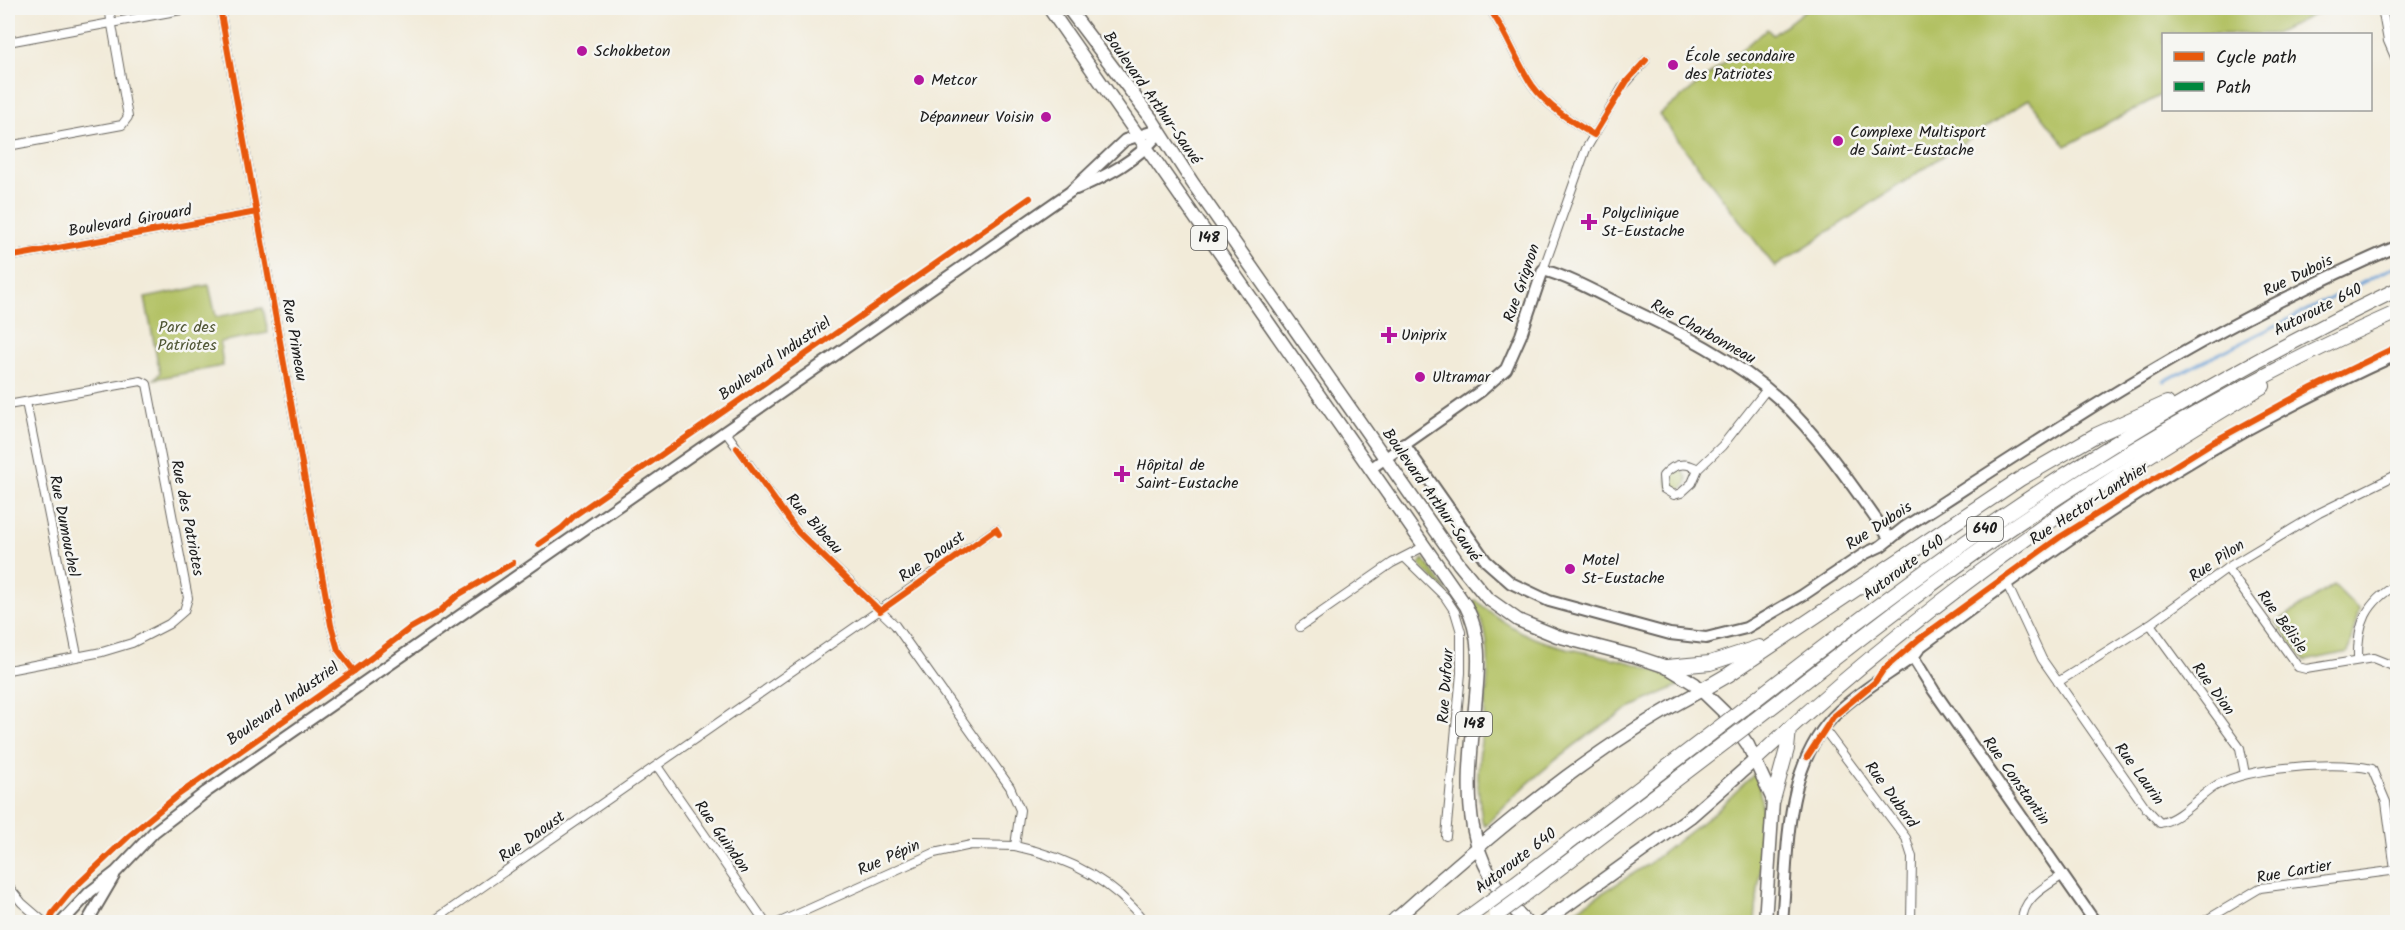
<svg xmlns="http://www.w3.org/2000/svg" width="2405" height="930" font-family="Kalam,sans-serif">
  <style>
    .green { fill: #b2c164; stroke: #676e40; stroke-width: 1.5 }
    .lines { fill: none; stroke-linecap: round; stroke-linejoin: round }
    .stream { stroke: #689fd5; stroke-width: 3 }
    .street-casing { stroke: #67645e; stroke-width: 10 }
    .secondary-casing { stroke: #67645e; stroke-width: 14 }
    .primary-casing { stroke: #67645e; stroke-width: 15 }
    .highway-casing { stroke: #67645e; stroke-width: 16 }
    .street { stroke: #fff; stroke-width: 8 }
    .secondary { stroke: #fff; stroke-width: 10 }
    .primary { stroke: #fff; stroke-width: 12 }
    .highway { stroke: #fff; stroke-width: 14 }
    .highway-bridge-casing { stroke: #67645e; stroke-width: 16; stroke-linecap: butt }
    .highway-bridge { stroke: #fff; stroke-width: 14 }
    .quiet { stroke: #00873e; stroke-width: 4.5; stroke-dasharray: 9 4.5; stroke-linecap: butt }
    .cycleway-casing { stroke: #f6f6f2; stroke-width: 10 }
    .cycleway { stroke: #e8590c; stroke-width: 6 }
    .poi-dot { fill: #b5179e; stroke: #f6f6f2; stroke-width: 2 }
    .labels { text-anchor: middle; dominant-baseline: central; stroke-width: 5; stroke-linejoin: round; paint-order: stroke }
    .shield { fill: #f6f6f2; stroke: #5d5d5c; stroke-width: 1.5 }
    .shield-label { font-size: 15px; font-weight: bold; fill: #1c1c1c }
    .poi-label { font-size: 16px; fill: #1c1c1c; stroke: #f6f6f2; text-anchor: start }
    .street-label { font-size: 16px; fill: #1c1c1c; stroke: #f6f6f2 }
    .park-label { font-size: 16px; fill: #505635; stroke: #f6f6f2 }
  </style>
  <rect width="100%" height="100%" fill="#f6f6f2"/>
  <filter id="ink" filterUnits="userSpaceOnUse"><feTurbulence type="fractalNoise" baseFrequency=".0167" numOctaves="2"/><feDisplacementMap in="SourceGraphic" scale="12" xChannelSelector="R" yChannelSelector="G"/><feConvolveMatrix kernelMatrix="1 2 1 2 8 2 1 2 1" color-interpolation-filters="sRGB"/></filter>
  <filter id="wash" filterUnits="userSpaceOnUse"><feTurbulence type="fractalNoise" baseFrequency=".008" numOctaves="4" result="noise"/><feDisplacementMap in="SourceGraphic" scale="24" xChannelSelector="R" yChannelSelector="G"/><feGaussianBlur stdDeviation="1.35" result="paint"/><feColorMatrix in="noise" values="0 0 0 0 0 0 0 0 0 0 0 0 0 0 0 0 0 1.4 0 .05"/><feComposite in="paint" operator="in"/></filter>
  <g filter="url(#wash)">
    <rect width="100%" height="100%" fill="#f2ebd9"/>
    <g class="green">
      <polygon points="1808,8 2327,8 2275,34 2164,34 2163,94 2066,146 2029,99 1775,267 1659,115 1767,29 1773,35"/>
      <polygon points="209,285 216,317 263,308 268,333 220,342 223,366 154,379 160,373 145,298"/>
      <circle cx="1677" cy="480" r="10"/>
      <polygon points="1424,559 1449,594 1420,566 1419,564"/>
      <polygon points="2334,585 2359,610 2348,652 2305,661 2276,622"/>
      <path d="M1476,600C1493,615 1512,629 1534,638C1582,657 1637,655 1682,684C1661,694 1639,702 1620,714C1569,746 1525,783 1485,826L1482,822C1481,809 1478,794 1478,781C1477,730 1505,645 1472,603Z"/>
      <path d="M1755,773C1771,818 1758,876 1755,922H1556L1647,865L1715,812Z"/>
    </g>
    <g class="lines">
      <polyline class="stream" points="2164,381 2398,265"/>
    </g>
  </g>
  <g filter="url(#ink)">
    <g class="lines">
      <defs>
        <g id="street">
          <polyline points="220,8 331,625 338,650 354,671"/>
          <path d="M1489,8C1507,33 1516,61 1532,85C1547,106 1572,122 1594,135"/>
          <polyline points="2382,8 2388,41 2398,64"/>
          <polyline points="8,42 192,8"/>
          <polyline points="8,146 122,125 128,117 109,8"/>
          <polyline points="8,257 257,212"/>
          <polyline points="1543,270 1586,149 1622,88 1646,60"/>
          <polyline points="26,402 77,655"/>
          <polyline points="8,405 141,381 147,384 188,598 184,611 169,624 132,643 102,652 8,670"/>
          <path d="M725,431L798,532L895,625L1010,787L1020,810L1015,846C1067,857 1112,879 1145,922"/>
          <path d="M1698,469C1684,461 1673,464 1663,476L1664,489L1674,495L1681,493L1692,483L1698,469L1722,446L1767,389"/>
          <polyline points="1405,558 1445,597 1455,612 1461,632 1461,673 1446,836"/>
          <polyline points="2227,568 2298,667 2306,669 2373,658 2398,668"/>
          <path d="M2007,584L2042,659L2146,808L2160,823C2181,819 2198,796 2217,785C2250,767 2335,761 2372,769L2386,802L2395,870"/>
          <polyline points="2150,624 2240,748 2245,774"/>
          <polyline points="1300,627 1392,563 1425,546"/>
          <path d="M2358,660C2357,624 2366,602 2398,584"/>
          <polyline points="2058,682 2150,624 2227,568 2319,513 2398,474"/>
          <polyline points="1824,729 1906,838 1912,857 1911,922"/>
          <polyline points="657,766 765,922"/>
          <polyline points="8,886 22,903 44,922"/>
          <polyline points="432,922 996,529"/>
          <polyline points="780,922 934,853 971,845 1015,846"/>
          <path d="M2022,922C2022,898 2045,887 2063,875"/>
          <polyline points="2203,922 2260,888 2398,870"/>
        </g>
        <g id="secondary">
          <path d="M1076,189C1110,174 1134,162 1160,133"/>
          <path d="M1404,444L1486,561L1511,583L1549,601L1670,634L1706,638L1746,628L1803,595L1864,554L1881,546L1905,527C2003,464 2100,399 2202,342C2265,307 2331,275 2398,246"/>
          <path d="M1370,469L1481,391L1506,369L1521,335L1543,270C1572,278 1599,294 1626,307C1679,332 1735,359 1779,399C1822,439 1856,491 1890,539"/>
          <polyline points="1913,657 1934,691 2095,922"/>
          <polyline points="62,922 90,892 116,872 154,832 206,792 1070,192 1125,140 1158,130"/>
          <polyline points="87,922 114,876"/>
          <path d="M1782,922C1789,851 1782,765 1839,711C1861,690 1888,675 1913,657L1921,646C1978,604 2036,561 2095,522C2191,458 2292,402 2398,354"/>
        </g>
        <g id="primary">
          <path d="M1049,8L1466,606C1481,635 1479,665 1476,696C1468,788 1455,851 1526,922"/>
          <polyline points="1068,8 1151,118 1192,182 1459,564 1487,598 1518,620 1557,636 1634,656 1667,667 1695,684 1727,715 1748,745 1773,800 1765,922"/>
          <path d="M1397,918C1492,833 1589,750 1702,690"/>
          <polyline points="1544,922 1690,817 1755,760"/>
        </g>
        <g id="highway">
          <polyline points="1667,667 1710,663 1759,647"/>
          <polyline points="1702,690 1728,675 2020,479 2096,435 2167,403"/>
          <path d="M1743,709C1830,642 1918,574 2009,512C2133,428 2263,354 2398,289"/>
          <path d="M1752,722C1841,654 1929,583 2021,521C2141,441 2266,370 2398,312"/>
          <path d="M1755,760C1859,663 1972,574 2090,494C2146,456 2205,421 2263,386"/>
          <polyline points="1773,800 1787,749 1789,729"/>
          <polyline points="1514,884 1717,729"/>
          <polyline points="1523,896 1727,741"/>
          <polyline points="1393,922 1397,918"/>
          <polyline points="1462,922 1488,903"/>
        </g>
      </defs>
      <use href="#street" class="street-casing"/>
      <use href="#secondary" class="secondary-casing"/>
      <use href="#primary" class="primary-casing"/>
      <use href="#highway" class="highway-casing"/>
      <use href="#street" class="street"/>
      <use href="#secondary" class="secondary"/>
      <use href="#primary" class="primary"/>
      <use href="#highway" class="highway"/>
      <defs>
        <g id="highway-bridge">
          <polyline points="1717,729 1743,709"/>
          <polyline points="1727,741 1752,722"/>
          <polyline points="1488,903 1514,884"/>
          <polyline points="1497,915 1523,896"/>
        </g>
      </defs>
      <use href="#highway-bridge" class="highway-bridge-casing"/>
      <use href="#highway-bridge" class="highway-bridge"/>
      <polyline class="quiet" points="1885,518 1895,524"/>
      <defs>
        <g id="cycleway">
          <polyline points="220,8 331,625 338,650 354,671"/>
          <path d="M1489,8C1507,33 1516,61 1532,85C1547,106 1572,122 1594,135L1627,81L1646,60"/>
          <polyline points="8,257 257,212"/>
          <polyline points="737,448 798,532 880,611 996,529 999,534"/>
          <polyline points="539,544 562,528 575,515 1030,198"/>
          <polyline points="1807,757 1833,717 1875,682 1883,670 1919,639 2060,537 2213,442 2312,388 2398,346"/>
          <polyline points="49,922 52,914 71,891 129,836 178,795 354,671 409,629 439,612 458,595 513,563"/>
        </g>
      </defs>
      <use href="#cycleway" class="cycleway-casing"/>
      <use href="#cycleway" class="cycleway"/>
    </g>
  </g>
  <g class="poi-dot">
    <circle cx="582" cy="51" r="6"/>
    <circle cx="1673" cy="65" r="6"/>
    <circle cx="919" cy="80" r="6"/>
    <circle cx="1046" cy="117" r="6"/>
    <circle cx="1838" cy="141" r="6"/>
    <path d="M1586 213h6v6h6v6h-6v6h-6v-6h-6v-6h6z"/>
    <path d="M1386 326h6v6h6v6h-6v6h-6v-6h-6v-6h6z"/>
    <circle cx="1420" cy="377" r="6"/>
    <path d="M1119 465h6v6h6v6h-6v6h-6v-6h-6v-6h6z"/>
    <circle cx="1570" cy="569" r="6"/>
  </g>
  <g class="labels">
    <g class="shield">
      <rect x="1191" y="226" width="36" height="24" rx="4.5"/>
      <rect x="1967" y="517" width="36" height="24" rx="4.5"/>
      <rect x="1456" y="712" width="36" height="24" rx="4.5"/>
    </g>
    <g class="shield-label">
      <text x="1209" y="238">148</text>
      <text x="1985" y="529">640</text>
      <text x="1474" y="724">148</text>
    </g>
    <g class="poi-label">
      <text x="594" y="51">Schokbeton</text>
      <text x="1685" y="56">École secondaire<tspan x="1685" dy="18">des Patriotes</tspan></text>
      <text x="931" y="80">Metcor</text>
      <text x="1034" y="117" text-anchor="end">Dépanneur Voisin</text>
      <text x="1850" y="132">Complexe Multisport<tspan x="1850" dy="18">de Saint-Eustache</tspan></text>
      <text x="1602" y="213">Polyclinique<tspan x="1602" dy="18">St-Eustache</tspan></text>
      <text x="1401" y="335">Uniprix</text>
      <text x="1432" y="377">Ultramar</text>
      <text x="1136" y="465">Hôpital de<tspan x="1136" dy="18">Saint-Eustache</tspan></text>
      <text x="1582" y="560">Motel<tspan x="1582" dy="18">St-Eustache</tspan></text>
    </g>
    <g class="street-label">
      <text transform="translate(1152 98) rotate(55)">Boulevard Arthur-Sauvé</text>
      <text transform="translate(130 221) rotate(-10)">Boulevard Girouard</text>
      <text transform="translate(2298 276) rotate(-26)">Rue Dubois</text>
      <text transform="translate(1522 283) rotate(-71)">Rue Grignon</text>
      <text transform="translate(2318 310) rotate(-27)">Autoroute 640</text>
      <text transform="translate(1703 332) rotate(29)">Rue Charbonneau</text>
      <text transform="translate(294 340) rotate(80)">Rue Primeau</text>
      <text transform="translate(775 359) rotate(-35)">Boulevard Industriel</text>
      <text transform="translate(1431 495) rotate(55)">Boulevard Arthur-Sauvé</text>
      <text transform="translate(2089 504) rotate(-33)">Rue Hector-Lanthier</text>
      <text transform="translate(187 518) rotate(79)">Rue des Patriotes</text>
      <text transform="translate(814 524) rotate(48)">Rue Bibeau</text>
      <text transform="translate(64 526) rotate(79)">Rue Dumouchel</text>
      <text transform="translate(1879 526) rotate(-33)">Rue Dubois</text>
      <text transform="translate(932 557) rotate(-35)">Rue Daoust</text>
      <text transform="translate(2217 561) rotate(-34)">Rue Pilon</text>
      <text transform="translate(1904 568) rotate(-37)">Autoroute 640</text>
      <text transform="translate(2282 622) rotate(54)">Rue Bélisle</text>
      <text transform="translate(1446 686) rotate(-86)">Rue Dufour</text>
      <text transform="translate(2213 689) rotate(54)">Rue Dion</text>
      <text transform="translate(283 704) rotate(-35)">Boulevard Industriel</text>
      <text transform="translate(2139 774) rotate(54)">Rue Laurin</text>
      <text transform="translate(2016 781) rotate(55)">Rue Constantin</text>
      <text transform="translate(1891 795) rotate(54)">Rue Dubord</text>
      <text transform="translate(532 837) rotate(-35)">Rue Daoust</text>
      <text transform="translate(722 837) rotate(55)">Rue Guindon</text>
      <text transform="translate(889 858) rotate(-24)">Rue Pépin</text>
      <text transform="translate(1516 861) rotate(-37)">Autoroute 640</text>
      <text transform="translate(2294 872) rotate(-10)">Rue Cartier</text>
    </g>
    <g class="park-label">
      <text x="187" y="327">Parc des<tspan x="187" dy="18">Patriotes</tspan></text>
    </g>
  </g>
  <rect width="2405" height="930" fill="none" stroke="#f6f6f2" stroke-width="30"/>
  <rect x="2162" y="33" width="210" height="78" fill="#f6f6f2" stroke="#9f9f9c" stroke-width="1.5"/>
  <rect x="2174" y="52" width="30" height="9" fill="#e8590c" stroke="#9f9f9c" stroke-width="1.5"/>
  <text x="2216" y="63" font-size="18" fill="#1c1c1c">Cycle path</text>
  <rect x="2174" y="82" width="30" height="9" fill="#00873e" stroke="#9f9f9c" stroke-width="1.5"/>
  <text x="2216" y="93" font-size="18" fill="#1c1c1c">Path</text>
</svg>
